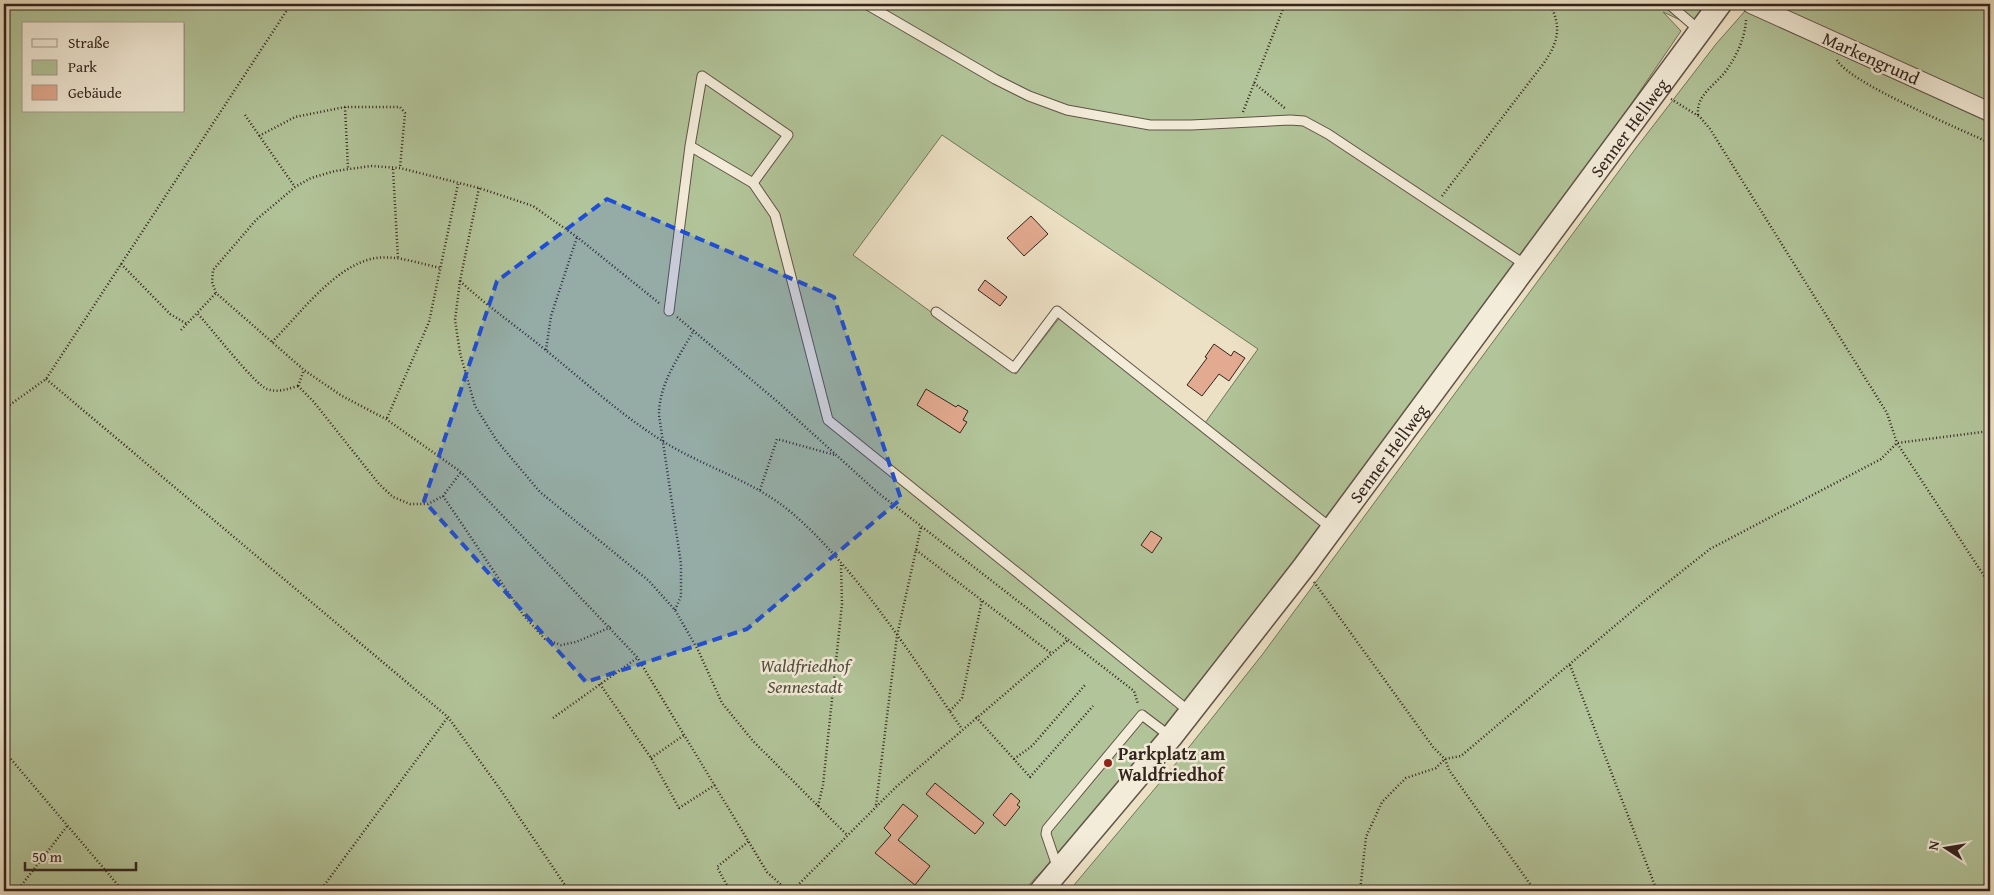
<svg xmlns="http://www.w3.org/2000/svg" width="1994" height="895" font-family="'Gentium Book Plus',serif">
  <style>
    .green { fill: #b2c499; stroke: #72745c; fill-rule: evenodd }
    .building { fill: #e2aa90; stroke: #32241e }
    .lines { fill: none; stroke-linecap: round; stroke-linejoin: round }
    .service-casing { stroke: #615348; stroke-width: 11 }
    .minor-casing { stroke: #615348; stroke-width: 20 }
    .tertiary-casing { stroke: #615348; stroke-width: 25 }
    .path { stroke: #32241e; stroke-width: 2.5; stroke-dasharray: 1 2.5; stroke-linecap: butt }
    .service { stroke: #f3ecd9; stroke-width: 9 }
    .minor { stroke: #f3ecd9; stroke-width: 18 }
    .tertiary { stroke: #f3ecd9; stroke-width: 22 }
    .marked { fill: #1d4ed8; fill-opacity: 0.2; stroke: #1d4ed8; stroke-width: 4; stroke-dasharray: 10 6; stroke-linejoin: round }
    .poi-dot { fill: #8f2418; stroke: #f3ecd9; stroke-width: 2 }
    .labels { text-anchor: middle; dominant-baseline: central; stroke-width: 5; stroke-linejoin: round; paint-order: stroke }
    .street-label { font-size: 18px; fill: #32241e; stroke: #f3ecd9 }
    .park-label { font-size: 18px; font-style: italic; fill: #524c3d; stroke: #f3ecd9 }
    .poi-label { font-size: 18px; font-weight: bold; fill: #32241e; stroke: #f3ecd9; text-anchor: start }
  </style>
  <rect width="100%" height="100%" fill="#ede1c5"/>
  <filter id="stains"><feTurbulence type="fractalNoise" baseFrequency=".004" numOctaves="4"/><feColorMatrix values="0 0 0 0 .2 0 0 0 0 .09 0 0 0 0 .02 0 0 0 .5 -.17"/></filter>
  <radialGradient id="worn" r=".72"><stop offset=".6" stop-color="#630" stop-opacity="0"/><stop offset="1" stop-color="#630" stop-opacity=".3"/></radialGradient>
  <g class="green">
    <path d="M4,4H1709L1693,26L1663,12L1681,31L1586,170L1327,519L1205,423L1258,349L942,135L853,255L1016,374L1060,317L1323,525L1186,701L1062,850L1023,891H4ZM24,24H184V111H24Z"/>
    <polygon points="1761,4 1990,4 1990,108"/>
    <polygon points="1745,11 1990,123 1990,891 1069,891 1178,761 1262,655 1633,152 1716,44"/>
  </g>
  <g class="building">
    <polygon points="1031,216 1048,234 1024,256 1007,238"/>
    <polygon points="985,280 1007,297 1000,306 978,290"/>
    <polygon points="1214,344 1231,356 1234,351 1245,358 1229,381 1219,374 1202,396 1187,385 1207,358 1205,357"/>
    <polygon points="926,389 956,407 958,405 968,411 963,420 967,422 960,433 917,405"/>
    <polygon points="1151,531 1162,538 1152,553 1141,545"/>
    <polygon points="935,783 984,823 975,834 926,794"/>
    <polygon points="1011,793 1020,801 1017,805 1020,807 1005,826 993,815"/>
    <polygon points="903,804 918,816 898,840 930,866 915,885 875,853 891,835 884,828"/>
  </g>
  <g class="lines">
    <defs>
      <g id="service">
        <polyline points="866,4 995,79 1029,96 1067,110 1150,125 1191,125 1290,120 1304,121 1328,134 1527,266"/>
        <polyline points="1669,4 1699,30"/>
        <polyline points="753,183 775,215 828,420 1190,712"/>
        <polyline points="669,311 690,146 702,76 788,135 753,183 690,146"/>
        <polyline points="936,312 1014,368 1057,311 1331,528"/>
        <polyline points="1058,869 1046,834 1047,829 1142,715 1171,737"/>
      </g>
      <polyline id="minor" points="1751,4 1990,112"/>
      <g id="tertiary">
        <path id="s1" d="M1041,891L1171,737L1303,568L1720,4"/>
      </g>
    </defs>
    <use href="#service" class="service-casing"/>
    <use href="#minor" class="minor-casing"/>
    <use href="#tertiary" class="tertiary-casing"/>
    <g class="path">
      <path d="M1837,60C1848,82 1962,130 1990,143"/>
      <polyline points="1254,83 1286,109"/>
      <polyline points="1671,99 1700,117 1710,129 1887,413 1897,443 1990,585"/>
      <polyline points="345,107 348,168"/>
      <polyline points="1243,112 1285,4"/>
      <polyline points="245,115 295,187"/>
      <path d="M1698,115C1696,93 1717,85 1728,68C1738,53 1745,37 1746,20"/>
      <polyline points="259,136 295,117 345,107 400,107 405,113 400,168"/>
      <polyline points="393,169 398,259"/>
      <polyline points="479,188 460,281 455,320 460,353 475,406 497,441 540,492 649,581 675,610 698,650 722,703 753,741 847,835"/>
      <path d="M1442,196L1544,63C1558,42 1562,28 1550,4"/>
      <polyline points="121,264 170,314 187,324"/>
      <path d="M460,281C488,307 519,328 548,352C585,382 620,414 661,440C703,467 753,480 792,513C857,569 913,658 962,729"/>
      <polyline points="659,303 577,237 533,206 479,188 400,168 371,166 335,171 311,178 295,187 256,220 213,270 212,282 216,293 304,370 342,396 386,419 461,472 637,657 767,872 788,891"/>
      <path d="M198,314C210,327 256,386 267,389C278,393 287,389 298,386"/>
      <polyline points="677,317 779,403 877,492 1134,691 1138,704"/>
      <polyline points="181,330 216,293"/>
      <path d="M272,342C300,314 336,264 376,258C397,255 421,264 441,268"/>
      <polyline points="546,350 551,316 577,237"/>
      <polyline points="46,379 448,717 500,789 569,891"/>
      <polyline points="298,386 313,401 379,484 393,497 410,504 428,504 443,496 461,472"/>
      <polyline points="298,386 304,370"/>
      <polyline points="4,409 46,379 291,4"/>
      <polyline points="387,418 429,322 458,184"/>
      <polyline points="760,490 777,439 835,455"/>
      <polyline points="443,496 524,616 545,639 561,645 576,642 611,627"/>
      <polyline points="916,550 1052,654"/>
      <polyline points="1314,582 1433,747 1445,759 1449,770 1535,891"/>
      <path d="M675,610L681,596V564L659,415C659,383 679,357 694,330"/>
      <polyline points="1570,665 1657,891"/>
      <polyline points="600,684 651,758 679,808 715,785"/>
      <polyline points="950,711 962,698 982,600"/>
      <polyline points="976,717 1030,777 1093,706"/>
      <polyline points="553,718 637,658"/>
      <polyline points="4,751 123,891"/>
      <polyline points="651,758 684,735"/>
      <polyline points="1014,759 1032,746 1085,685"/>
      <polyline points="876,805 897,636 921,527"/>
      <polyline points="818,806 823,785 842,604 841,564"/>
      <polyline points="17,891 68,825"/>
      <polyline points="320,891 448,717"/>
      <polyline points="730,891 717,867 749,841"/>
      <polyline points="792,891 896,787 1069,639"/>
      <polyline points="1360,891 1366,837 1382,802 1406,778 1436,768 1445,759 1461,756 1643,602 1710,549 1881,459 1897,443 1990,431"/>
    </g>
    <use href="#service" class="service"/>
    <use href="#minor" class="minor"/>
    <use href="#tertiary" class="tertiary"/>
  </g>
  <path class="marked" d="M607,199L834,297L901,499L747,629L586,682L424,501L497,281Z"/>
  <circle class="poi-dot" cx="1108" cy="763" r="5"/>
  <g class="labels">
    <g class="street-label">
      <text transform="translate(1871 58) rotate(24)">Markengrund</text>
      <text stroke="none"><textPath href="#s1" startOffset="964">Senner Hellweg</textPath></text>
      <text stroke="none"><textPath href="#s1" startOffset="559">Senner Hellweg</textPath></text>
    </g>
    <g class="park-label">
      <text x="805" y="665">Waldfriedhof<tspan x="805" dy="21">Sennestadt</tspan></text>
    </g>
    <g class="poi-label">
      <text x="1118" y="753">Parkplatz am<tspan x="1118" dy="21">Waldfriedhof</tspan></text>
    </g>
  </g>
  <rect width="1994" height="895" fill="none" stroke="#ede1c5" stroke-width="20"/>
  <rect x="5" y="5" width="1984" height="885" fill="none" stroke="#32241e" stroke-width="2.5"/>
  <rect x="10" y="10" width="1974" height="875" fill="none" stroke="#32241e"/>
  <rect x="22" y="22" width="162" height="90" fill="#f3ecd9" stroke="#a69c8e"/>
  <rect x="32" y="39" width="25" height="8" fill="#f3ecd9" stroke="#a69c8e"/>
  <text x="68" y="48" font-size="15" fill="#32241e">Straße</text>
  <rect x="32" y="60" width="25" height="15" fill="#b2c499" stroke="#a69c8e"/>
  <text x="68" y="72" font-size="15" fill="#32241e">Park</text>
  <rect x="32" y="85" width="25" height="15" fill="#e2aa90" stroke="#a69c8e"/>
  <text x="68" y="98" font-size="15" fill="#32241e">Gebäude</text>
  <g transform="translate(1946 848) rotate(282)" stroke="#f3ecd9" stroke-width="4" paint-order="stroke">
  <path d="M0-4L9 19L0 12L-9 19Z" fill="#32241e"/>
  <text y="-8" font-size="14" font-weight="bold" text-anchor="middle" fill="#32241e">N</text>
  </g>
  <path d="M25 862v8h111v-8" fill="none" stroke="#32241e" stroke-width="2.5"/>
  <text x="32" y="862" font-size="15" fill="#32241e" stroke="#f3ecd9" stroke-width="4" paint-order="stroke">50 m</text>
  <rect width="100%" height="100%" filter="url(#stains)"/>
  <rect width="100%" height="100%" fill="url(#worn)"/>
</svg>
